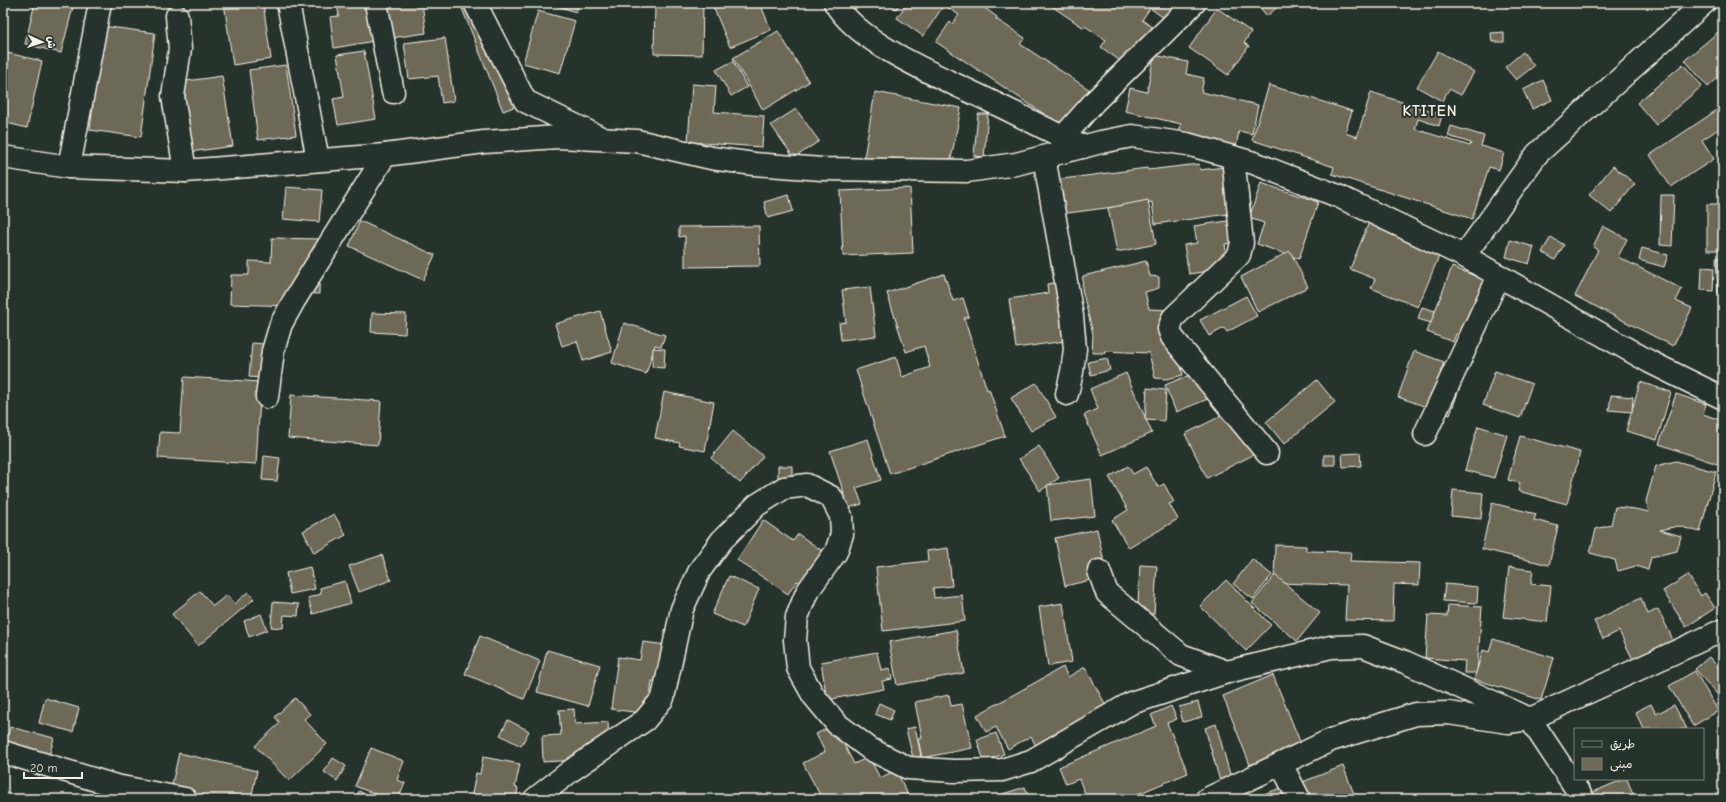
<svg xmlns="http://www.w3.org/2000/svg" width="1726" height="802" font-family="'Comic Neue','Playpen Sans Arabic',sans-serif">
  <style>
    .building { fill: #6e6857; stroke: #f4f1e8 }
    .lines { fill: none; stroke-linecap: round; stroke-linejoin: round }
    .minor-casing { stroke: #f4f1e8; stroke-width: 25 }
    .tertiary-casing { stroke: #f4f1e8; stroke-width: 25 }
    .minor { stroke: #26332d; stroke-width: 22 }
    .tertiary { stroke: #26332d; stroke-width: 22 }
    .labels { text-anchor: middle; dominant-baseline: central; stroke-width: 4; stroke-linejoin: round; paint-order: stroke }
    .district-label { font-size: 15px; font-weight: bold; letter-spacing: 1px; fill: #f4f1e8; stroke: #26332d }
  </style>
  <rect width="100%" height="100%" fill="#26332d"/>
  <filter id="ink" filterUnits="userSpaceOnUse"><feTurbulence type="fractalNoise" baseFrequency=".025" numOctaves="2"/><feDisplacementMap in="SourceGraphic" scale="8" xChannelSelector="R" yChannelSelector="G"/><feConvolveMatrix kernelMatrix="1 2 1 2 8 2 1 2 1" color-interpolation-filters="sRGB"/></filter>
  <g filter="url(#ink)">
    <g class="building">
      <polygon points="35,3 74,3 61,53 25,44"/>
      <polygon points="224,3 263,3 271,59 233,65"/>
      <polygon points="337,3 367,3 374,41 334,48 330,17 339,16"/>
      <polygon points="386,3 422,3 426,33 391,38"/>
      <polygon points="469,3 487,3 527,102 503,111 461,6"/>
      <polygon points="548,3 579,3 576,12"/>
      <polygon points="655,3 703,3 702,55 654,54"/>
      <polygon points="760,3 771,30 730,47 712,4"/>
      <polygon points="871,3 884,3 880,9"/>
      <polygon points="887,3 900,3 896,9"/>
      <polygon points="907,3 978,3 997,17 996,19 1025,38 1020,44 1099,96 1074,134 936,42 950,22 952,24 959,15 944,5 923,36 897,18"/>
      <polygon points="1047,3 1176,3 1165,19 1150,8 1142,20 1158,31 1143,53 1135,46 1123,63 1101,47 1106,40 1085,26 1084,28"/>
      <polygon points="1256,3 1282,3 1267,16"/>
      <polygon points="1504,3 1532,3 1505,7"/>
      <polygon points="1217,8 1251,32 1244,43 1249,46 1228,75 1189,48"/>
      <polygon points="538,11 575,21 560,73 523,63"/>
      <polygon points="102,26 155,33 141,137 90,130 93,105 91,104"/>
      <polygon points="1723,28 1723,73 1708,87 1685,60"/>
      <polygon points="778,31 809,82 763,110 733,58"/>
      <polygon points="1504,32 1504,42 1492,42 1491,33"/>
      <polygon points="445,38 454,101 442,103 438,76 409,79 404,43"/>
      <polygon points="364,51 376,119 338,125 333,99 344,97 337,55"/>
      <polygon points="1438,51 1474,72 1461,95 1449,89 1442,101 1417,87"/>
      <polygon points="3,52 42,61 27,128 3,122"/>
      <polygon points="1523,52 1534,66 1516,80 1505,67"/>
      <polygon points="1154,55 1188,62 1186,74 1204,78 1201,92 1258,105 1252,134 1239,131 1236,147 1179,135 1181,124 1125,111 1130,88 1147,92"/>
      <polygon points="733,61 747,87 731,96 716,70"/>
      <polygon points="1683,64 1702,86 1656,125 1637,103"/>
      <polygon points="286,65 296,135 258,140 249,70"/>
      <polygon points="222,76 233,146 190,152 180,82"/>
      <polygon points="1543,80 1552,100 1532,109 1523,90"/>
      <polygon points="692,84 716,86 714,112 764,116 762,147 688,142"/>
      <polygon points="1269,85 1352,111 1345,133 1357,137 1371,92 1442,115 1439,126 1418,119 1415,129 1470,146 1471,143 1448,136 1451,126 1484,136 1481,146 1504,153 1499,170 1489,167 1472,219 1332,174 1334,167 1252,140"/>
      <polygon points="875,92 961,108 950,164 892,158 890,167 863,164"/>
      <polygon points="1723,106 1723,126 1702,140 1714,159 1671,187 1650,155"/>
      <polygon points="796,109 819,141 794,158 771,125"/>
      <polygon points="978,114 988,114 984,157 974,156"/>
      <polygon points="1199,164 1200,170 1233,166 1245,170 1251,211 1155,224 1152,202 1060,214 1055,180 1147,168 1148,170"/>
      <polygon points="1613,166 1635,184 1611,213 1589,195"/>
      <polygon points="1261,183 1318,202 1299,259 1257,244 1264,223 1249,218"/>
      <polygon points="286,187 322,190 319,222 283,219"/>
      <polygon points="910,188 913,253 843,256 840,191"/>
      <polygon points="789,195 793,211 768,218 764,202"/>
      <polygon points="1661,195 1674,195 1672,246 1660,245"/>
      <polygon points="1148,200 1156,244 1117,252 1108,208"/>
      <rect x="1707" y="204" width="16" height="46"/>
      <polygon points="1241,219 1244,241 1225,244 1228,268 1189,274 1184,245 1197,243 1194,226"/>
      <polygon points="360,221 435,255 423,280 349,246"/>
      <polygon points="1369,222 1441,251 1418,307 1371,288 1375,279 1350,269"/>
      <polygon points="759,226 760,266 685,267 685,236 679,237 679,227"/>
      <polygon points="1603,226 1627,239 1618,257 1682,289 1676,301 1692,308 1673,346 1575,296 1598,250 1593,247"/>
      <polygon points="1551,237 1564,245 1555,260 1542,252"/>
      <polygon points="272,238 320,239 319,294 293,293 293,306 230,304 231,275 249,275 249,261 271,262"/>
      <polygon points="1510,240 1534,247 1529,264 1506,257"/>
      <polygon points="1642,248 1668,255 1664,267 1639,260"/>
      <polygon points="1290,251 1308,287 1258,312 1241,277"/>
      <polygon points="1716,258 1723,258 1723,293 1718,293"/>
      <polygon points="1146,261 1150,276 1159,277 1159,288 1145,292 1149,309 1170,310 1160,331 1163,344 1178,341 1178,354 1183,375 1167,379 1155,378 1149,353 1104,351 1105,353 1092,353 1093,334 1082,289 1083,276"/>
      <polygon points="1452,267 1501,286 1478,343 1456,334 1453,342 1427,332"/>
      <polygon points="1702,267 1714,268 1713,291 1701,290"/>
      <polygon points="944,274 953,301 963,298 969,317 964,318 987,390 989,389 1005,436 890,474 856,370 896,357 902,377 930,367 924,346 906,352 887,293"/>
      <polygon points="1077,280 1086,338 1016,348 1009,299 1048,293 1047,284"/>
      <polygon points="870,287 876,336 841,340 839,323 846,322 842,290"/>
      <polygon points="1246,296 1257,316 1227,332 1224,328 1209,336 1200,320"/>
      <polygon points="1422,307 1435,311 1431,323 1418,319"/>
      <polygon points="600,311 612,352 583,361 577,341 562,346 555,324"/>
      <polygon points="372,313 406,314 405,334 371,332"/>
      <polygon points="624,323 665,335 661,347 655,345 646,374 612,363"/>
      <polygon points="252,343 276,345 272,379 249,377"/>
      <polygon points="653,348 665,349 664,368 652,367"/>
      <polygon points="1414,351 1444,362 1440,373 1462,381 1450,415 1398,397"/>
      <polygon points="1107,358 1110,370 1091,375 1088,362"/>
      <polygon points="1209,367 1220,394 1176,412 1165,385"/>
      <polygon points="1495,371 1532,384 1520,418 1483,405"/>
      <polygon points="1126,373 1152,433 1102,455 1084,415 1098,409 1090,389"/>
      <polygon points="184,377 261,382 256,464 158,458 160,432 180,433"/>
      <polygon points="1317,380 1335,402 1284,444 1266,422"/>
      <polygon points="1640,382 1671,392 1657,440 1626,431"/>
      <polygon points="1036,383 1056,417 1031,431 1011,398"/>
      <polygon points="1147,388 1166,390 1164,421 1145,420"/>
      <polygon points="664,392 714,402 705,451 679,446 680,443 655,438"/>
      <polygon points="1676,394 1706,404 1703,414 1723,421 1723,466 1659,444"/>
      <polygon points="291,395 381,401 378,445 288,438"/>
      <polygon points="1611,395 1633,397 1632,412 1609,410"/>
      <polygon points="1237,408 1259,452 1207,478 1185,434"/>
      <polygon points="1478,426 1507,435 1494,478 1465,470"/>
      <polygon points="733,431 763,456 740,483 711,458"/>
      <polygon points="1520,436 1580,452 1567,504 1518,491 1520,483 1508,480"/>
      <polygon points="868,439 881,480 856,488 862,504 842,510 837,496 844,494 830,451"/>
      <polygon points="1039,446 1059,478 1040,491 1019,459"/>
      <polygon points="1360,453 1361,466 1343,467 1342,454"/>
      <rect x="1324" y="455" width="11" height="10"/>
      <polygon points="264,456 280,458 277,481 262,480"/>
      <polygon points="1676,461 1716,472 1700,532 1678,526 1660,530 1681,536 1677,551 1651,557 1648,570 1636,566 1618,571 1615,560 1590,553 1596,529 1611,525 1615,507 1635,509 1649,512 1646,501 1656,466"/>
      <polygon points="778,466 792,466 792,484 778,483"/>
      <polygon points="1128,466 1133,474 1146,467 1158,487 1164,484 1174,502 1169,504 1178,519 1129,548 1112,520 1128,510 1109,477"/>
      <polygon points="1091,479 1095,516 1051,521 1047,485"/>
      <polygon points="1453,490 1483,493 1481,519 1451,516"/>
      <polygon points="1492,503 1536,514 1534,520 1558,526 1549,565 1482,549"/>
      <polygon points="334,514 346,535 314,553 303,531"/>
      <polygon points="763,520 793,541 798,534 824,552 803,585 797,581 788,594 737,560"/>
      <polygon points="1097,529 1107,576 1065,586 1055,538"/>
      <polygon points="1275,545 1306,546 1306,551 1351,552 1350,561 1420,563 1419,585 1394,584 1393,621 1345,620 1347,585 1274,583"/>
      <polygon points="948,548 952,586 933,588 934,598 962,595 965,621 883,631 876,567 928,561 927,551"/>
      <polygon points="382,555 391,580 359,592 349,566"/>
      <polygon points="1252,559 1272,575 1253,599 1233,584"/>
      <polygon points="1140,565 1157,566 1154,614 1136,613 1136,604 1138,604"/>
      <polygon points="310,567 315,589 290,594 286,573"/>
      <polygon points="1509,567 1533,570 1531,584 1551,586 1547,622 1503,617"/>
      <polygon points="1275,575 1320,613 1297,641 1252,603"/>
      <polygon points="1688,575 1701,596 1705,593 1715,608 1686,627 1663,591"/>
      <polygon points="729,576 759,589 743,627 712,614"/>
      <polygon points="1226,580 1271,625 1246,651 1200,606"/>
      <polygon points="345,581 351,603 313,614 308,598 321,594 320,588"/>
      <polygon points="1445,584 1478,587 1477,603 1443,601"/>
      <polygon points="200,591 213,606 227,595 234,604 248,592 254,599 198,646 172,614"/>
      <polygon points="1641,598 1648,614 1658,609 1677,648 1637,668 1619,631 1603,639 1594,621"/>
      <polygon points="273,602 299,604 298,616 284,615 283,628 271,627"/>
      <polygon points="1063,603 1072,662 1048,666 1039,607"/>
      <polygon points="1448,605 1482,607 1477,673 1464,673 1465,661 1425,658 1428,615 1447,616"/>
      <polygon points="261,614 267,630 249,637 244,621"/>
      <polygon points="956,630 964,673 897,685 889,642"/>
      <polygon points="480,636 540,661 524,699 465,674"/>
      <polygon points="1493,639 1554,658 1541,700 1474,679 1483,650 1489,652"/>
      <polygon points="643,642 675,646 670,683 652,681 648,714 611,709 618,657 640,660"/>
      <polygon points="547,650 600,665 588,706 537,692"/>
      <polygon points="877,652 881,670 890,668 892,679 882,681 884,689 827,700 821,662"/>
      <polygon points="1709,657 1723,673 1723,701 1695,669"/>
      <polygon points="1063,667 1068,677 1085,667 1109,711 1038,750 1031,736 1008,749 996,727 986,732 977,715"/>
      <polygon points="1695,671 1718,711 1693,726 1669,686"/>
      <polygon points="1273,675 1301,744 1250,765 1223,696"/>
      <polygon points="949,695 951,706 962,704 972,748 922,758 918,739 922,738 915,702"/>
      <polygon points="45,698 79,708 73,732 39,723"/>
      <polygon points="295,698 310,714 304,719 327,744 289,781 255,746 280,723 275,717"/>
      <polygon points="1198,702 1202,717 1183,722 1179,707"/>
      <polygon points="879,703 894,710 890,720 875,714"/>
      <polygon points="1651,704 1656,714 1674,705 1687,729 1644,729 1635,712"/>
      <polygon points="1171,706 1177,719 1167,723 1188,773 1126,799 1087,799 1079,779 1066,784 1059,767 1156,726 1151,715"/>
      <polygon points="574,709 575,724 608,722 610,758 543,762 542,736 561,735 559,710"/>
      <polygon points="508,720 529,731 521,746 500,735"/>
      <polygon points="1216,724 1231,778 1220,781 1205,728"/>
      <polygon points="834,725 854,764 869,757 880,778 896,770 910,799 822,799 803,763 825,752 816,734"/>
      <polygon points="10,727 54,738 46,767 3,755"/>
      <polygon points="915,727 921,756 913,758 906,729"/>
      <polygon points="996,733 1004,754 984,761 977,740"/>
      <polygon points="371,748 404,761 397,780 405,783 398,799 387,799 355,786"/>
      <polygon points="179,753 257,771 251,799 199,799 170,793"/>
      <polygon points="483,757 520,764 515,787 518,788 516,799 471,799 476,773 480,774"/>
      <polygon points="333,758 346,766 337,781 324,772"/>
      <polygon points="1343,766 1356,799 1306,799 1300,783"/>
      <polygon points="1624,779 1627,779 1635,799 1593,799 1591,793"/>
      <polygon points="1025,787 1029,799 994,799 993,797"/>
      <polygon points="1281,788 1285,799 1265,799 1264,794"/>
      <polygon points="359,791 374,799 356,799"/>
    </g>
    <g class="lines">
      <defs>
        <g id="minor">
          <polyline points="288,3 318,160"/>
          <polyline points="376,3 393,92"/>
          <polyline points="475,3 525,101 603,139"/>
          <path d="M835,3C860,46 946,79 990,101C1021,116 1052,132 1083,147"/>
          <polyline points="177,16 180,49 173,96 185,171"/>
          <polyline points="1063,137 1095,101 1194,3"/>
          <polyline points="1044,157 1072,316 1075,349 1072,372 1067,394"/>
          <polyline points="1233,157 1242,243 1239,255 1173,318 1169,329 1172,337 1267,453"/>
          <polyline points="69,167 100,3"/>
          <polyline points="1464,256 1537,154 1704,3"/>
          <polyline points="267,397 273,351 281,324 295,299 385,155"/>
          <polyline points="1425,434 1499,276"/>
          <polyline points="1099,571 1107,593 1181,655 1227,672"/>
          <polyline points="3,752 116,786 185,799"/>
          <polyline points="1281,764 1299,799"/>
          <polyline points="535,799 572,770 645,720 663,698 682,609 700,570 722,540 757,505 784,488 807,485 831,497 841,516 842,534 836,552 807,592 797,617 795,640 798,668 813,695 837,724 870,749 908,768 954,771 1002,770 1031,761 1131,703 1227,672 1331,647 1363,646 1405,662 1530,719 1583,799"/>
          <polyline points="1207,799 1331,740 1416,714 1448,713 1508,722 1530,719 1723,630"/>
        </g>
        <polyline id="tertiary" points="3,157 69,167 185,171 385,155 484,142 558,137 637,141 711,158 754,164 822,169 967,171 1016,164 1101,142 1132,136 1187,144 1254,163 1338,196 1464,256 1650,362 1723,398"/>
      </defs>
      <use href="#minor" class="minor-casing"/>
      <use href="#tertiary" class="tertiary-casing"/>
      <use href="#minor" class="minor"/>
      <use href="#tertiary" class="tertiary"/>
    </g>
  </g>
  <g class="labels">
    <g class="district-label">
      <text x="1430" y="111">KTITEN</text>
    </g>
  </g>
  <rect width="1726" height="802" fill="none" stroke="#26332d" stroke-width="16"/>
  <rect x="8" y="8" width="1710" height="786" fill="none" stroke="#f4f1e8" stroke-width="1.5" filter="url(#ink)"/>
  <rect x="1574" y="728" width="130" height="52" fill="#26332d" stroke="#787f78"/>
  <rect x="1582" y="741" width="20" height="6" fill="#26332d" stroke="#787f78"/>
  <text x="1610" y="748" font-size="12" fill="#f4f1e8">طريق</text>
  <rect x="1582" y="758" width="20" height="12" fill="#6e6857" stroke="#787f78"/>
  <text x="1610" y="768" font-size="12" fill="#f4f1e8">مبنى</text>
  <g transform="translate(42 42) rotate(93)" stroke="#26332d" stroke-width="3" paint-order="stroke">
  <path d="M0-3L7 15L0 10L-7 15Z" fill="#f4f1e8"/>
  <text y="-6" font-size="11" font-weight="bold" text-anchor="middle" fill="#f4f1e8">ش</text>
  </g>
  <path d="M24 772v6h58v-6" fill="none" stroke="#f4f1e8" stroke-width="2"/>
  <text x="30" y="772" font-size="12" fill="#f4f1e8" stroke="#26332d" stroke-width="3" paint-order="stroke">20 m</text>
</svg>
